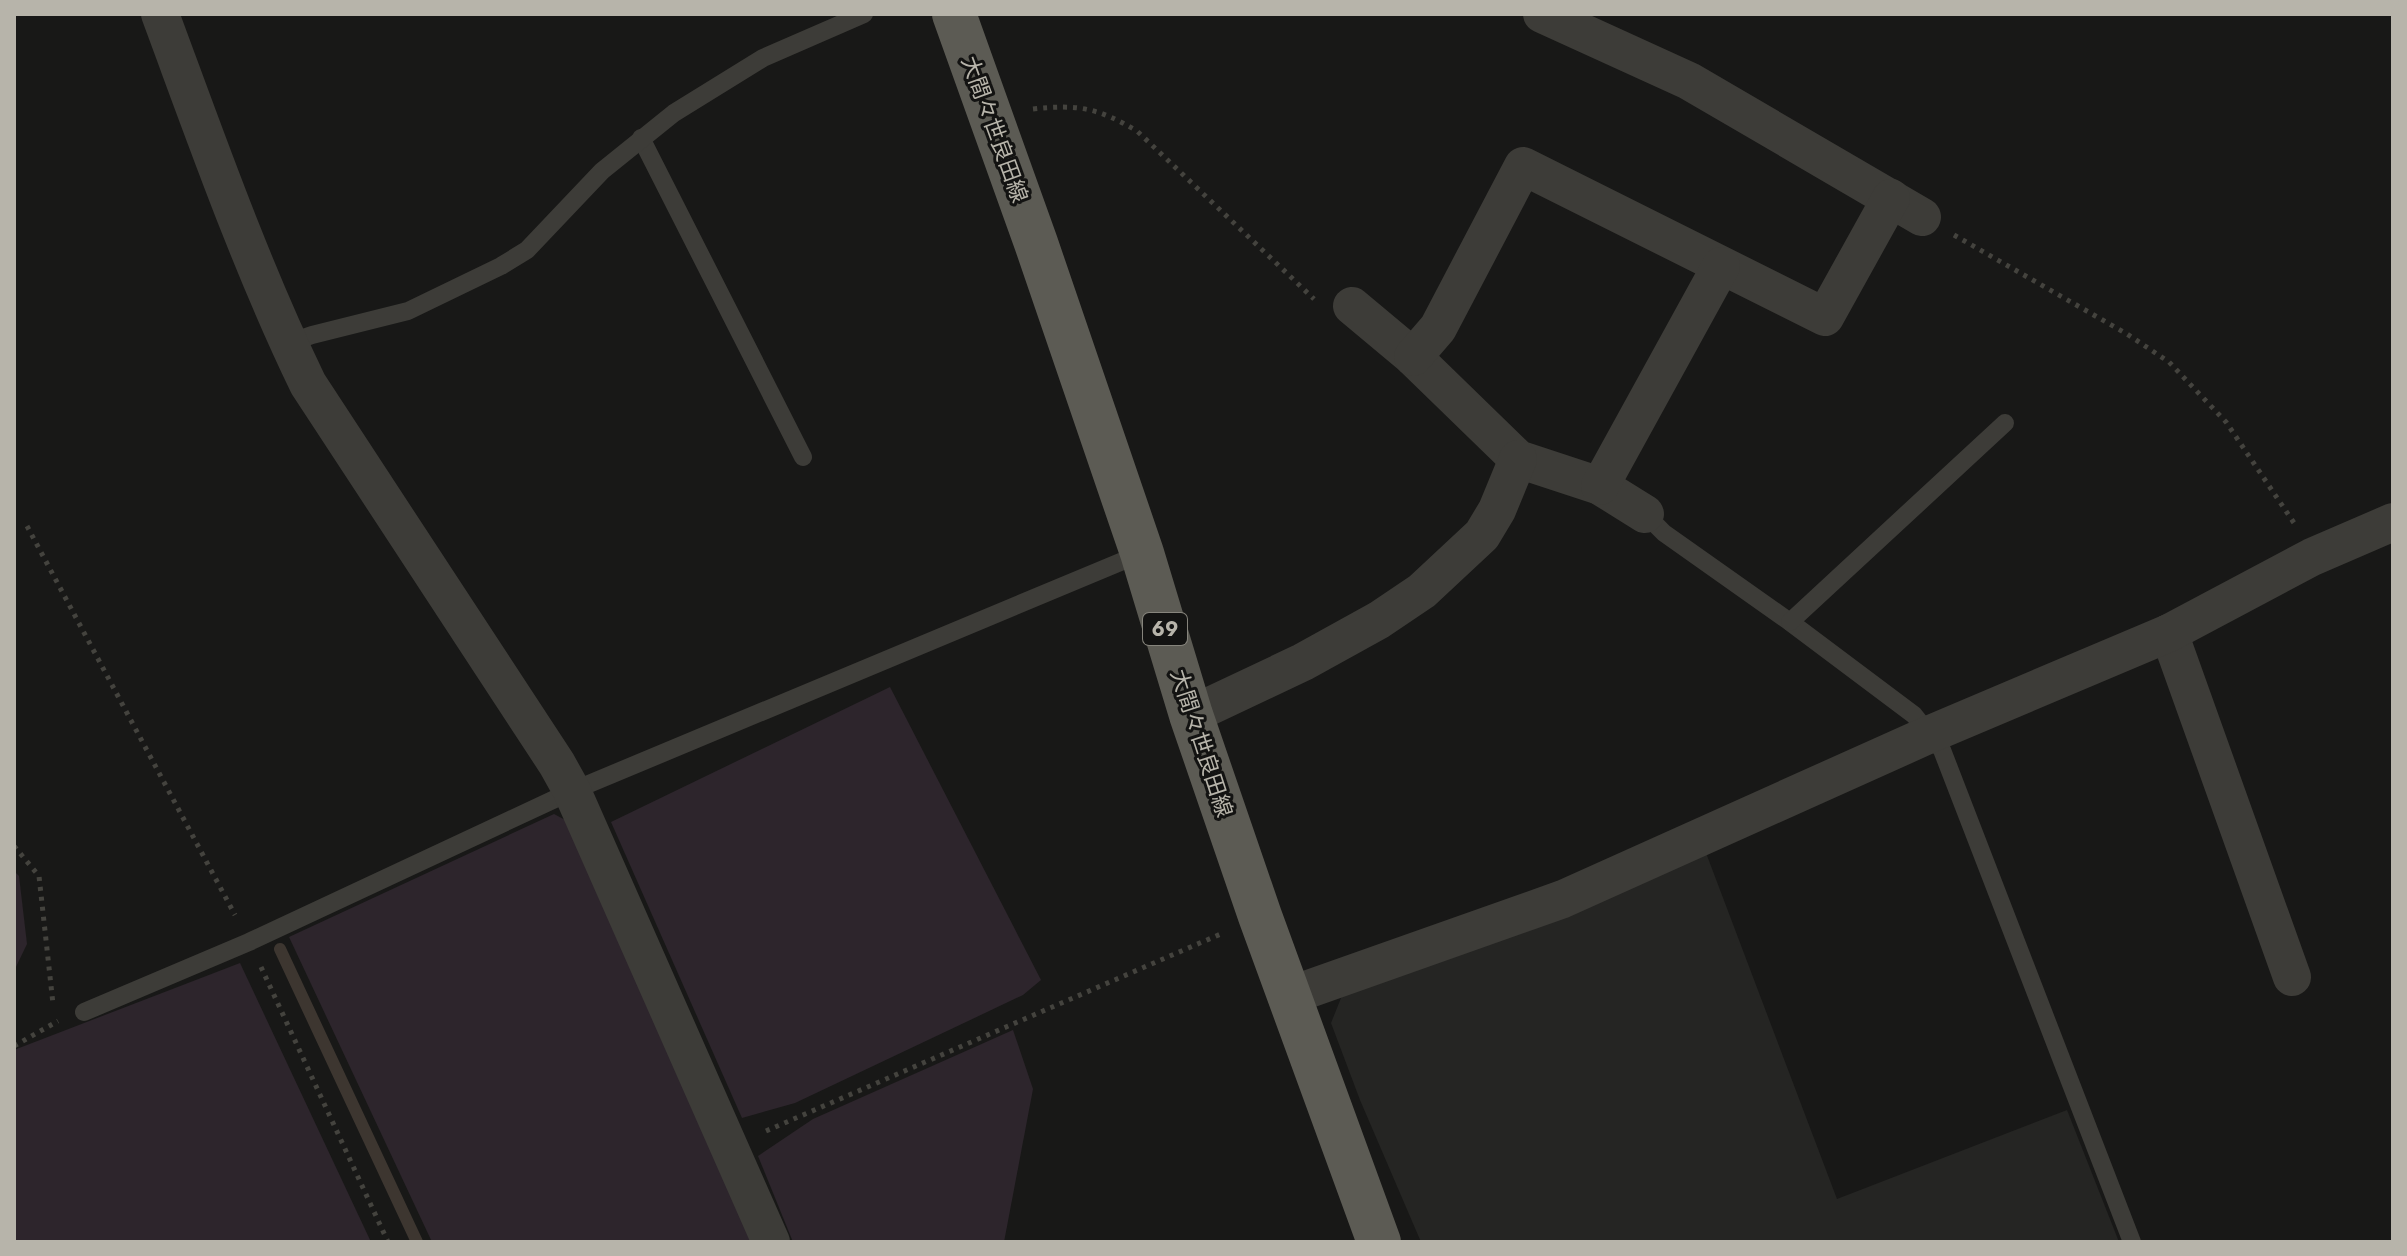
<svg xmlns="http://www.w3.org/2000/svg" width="2407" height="1256" font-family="Jost,'Noto Sans JP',sans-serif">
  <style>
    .built { fill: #252523 }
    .green { fill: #2d252c }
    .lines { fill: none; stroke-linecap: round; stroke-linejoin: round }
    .stream { stroke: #3d3630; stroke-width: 12 }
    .path { stroke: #44433e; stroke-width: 5; stroke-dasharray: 4 6; stroke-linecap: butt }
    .service { stroke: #3d3c38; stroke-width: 18 }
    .minor { stroke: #3d3c38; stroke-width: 38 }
    .primary { stroke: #5c5b54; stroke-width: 44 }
    .labels { text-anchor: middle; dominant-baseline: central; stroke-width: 6; stroke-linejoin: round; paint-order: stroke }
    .shield { fill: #131312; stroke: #86847c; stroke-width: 2 }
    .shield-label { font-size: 20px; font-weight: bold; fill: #b7b4aa }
    .street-label { font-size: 22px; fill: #b7b4aa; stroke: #131312 }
  </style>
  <rect width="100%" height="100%" fill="#181817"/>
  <polygon class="built" points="1703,845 1837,1199 2067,1110 2119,1242 1421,1242 1360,1100 1331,1023 1343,993"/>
  <g class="green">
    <polygon points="890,687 1041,980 1023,995 795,1103 742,1118 611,822"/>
    <polygon points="554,814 569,822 757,1242 432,1242 289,937"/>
    <polygon points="14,871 19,876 27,944 14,971"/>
    <polygon points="240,963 371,1242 14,1242 14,1050"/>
    <polygon points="1013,1030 1033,1089 1004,1242 793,1242 758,1156 813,1119"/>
  </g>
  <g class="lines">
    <polyline class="stream" points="280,949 417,1242"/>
    <g class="path">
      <path d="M1033,109C1079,104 1098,108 1137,131L1314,299"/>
      <polyline points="1954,235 2127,334 2169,362 2226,422 2294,523"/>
      <polyline points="27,526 235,915"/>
      <polyline points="14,846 39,876 53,1004"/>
      <polyline points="261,967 388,1242"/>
      <polyline points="14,1046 58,1021"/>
      <polyline points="766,1131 1223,933"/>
    </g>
    <g class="service">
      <polyline points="641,138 803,457"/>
      <polyline points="289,343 312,335 408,311 501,266 527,250 602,171 674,113 763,58 864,14"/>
      <polyline points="1645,514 1664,533 1790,622 1914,715 1942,750 2132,1242"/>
      <polyline points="1790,622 2005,423"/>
      <polyline points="84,1012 249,942 572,791 1142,553"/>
    </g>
    <g class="minor">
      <path d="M160,14C206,138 250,264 308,384L557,764L572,791L771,1242"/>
      <polyline points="1542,14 1689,81 1922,217"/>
      <polyline points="1352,306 1413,357 1518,459 1600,486 1645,514"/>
      <polyline points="1413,357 1438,328 1523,166 1825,317 1891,198"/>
      <polyline points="1600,486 1721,266"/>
      <polyline points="2169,633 2292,977"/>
      <polyline points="1191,715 1303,662 1379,620 1422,591 1482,535 1497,510 1518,459"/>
      <polyline points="1289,996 1563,899 1928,735 2169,633 2312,557 2393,522"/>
    </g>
    <polyline class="primary" points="954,14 1036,243 1142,553 1191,715 1260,916 1379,1242"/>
  </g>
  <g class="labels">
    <rect class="shield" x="1143" y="613" width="44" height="32" rx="6"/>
    <g class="shield-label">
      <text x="1165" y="629">69</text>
    </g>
    <g class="street-label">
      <text transform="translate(995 129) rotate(70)">大間々世良田線</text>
      <text transform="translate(1202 743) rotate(72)">大間々世良田線</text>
    </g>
  </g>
  <rect width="2407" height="1256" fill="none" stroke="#b7b4aa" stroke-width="32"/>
</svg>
